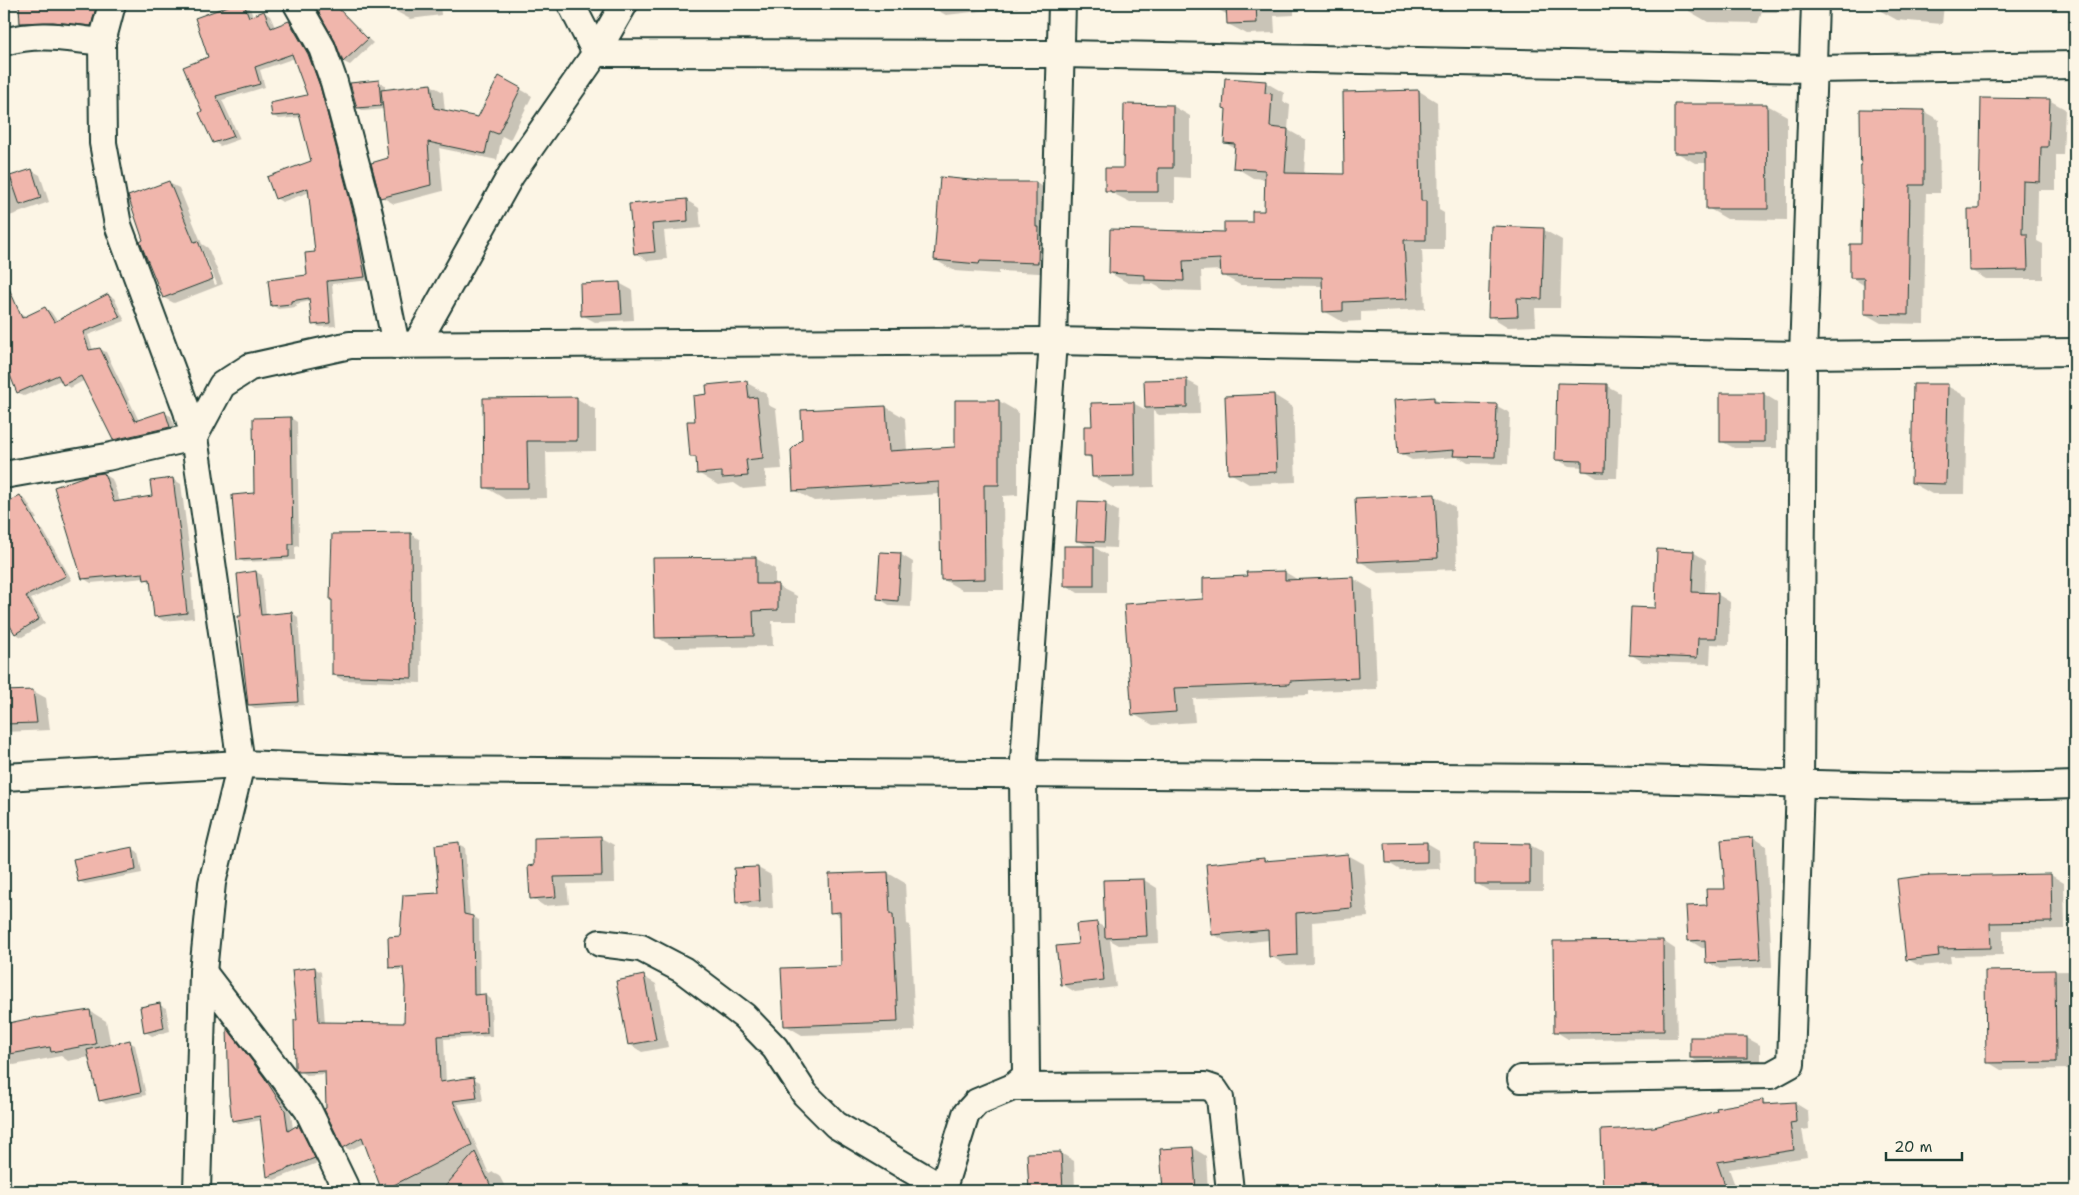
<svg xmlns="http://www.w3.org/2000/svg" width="2079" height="1195" font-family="'Shantell Sans',sans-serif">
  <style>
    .shadow { fill: #0003; fill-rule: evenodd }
    .building { fill: #f0b6ac; stroke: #1f3d34 }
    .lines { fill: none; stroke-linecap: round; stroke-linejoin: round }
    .minor-casing { stroke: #1f3d34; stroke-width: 30 }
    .minor { stroke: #fcf5e5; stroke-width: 26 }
  </style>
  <rect width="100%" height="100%" fill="#fcf5e5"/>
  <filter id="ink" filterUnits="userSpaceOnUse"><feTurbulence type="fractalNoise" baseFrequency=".02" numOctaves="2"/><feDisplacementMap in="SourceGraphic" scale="10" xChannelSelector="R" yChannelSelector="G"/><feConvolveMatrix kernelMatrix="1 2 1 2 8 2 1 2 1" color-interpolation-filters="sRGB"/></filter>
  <g filter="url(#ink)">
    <g class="shadow">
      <polygon points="18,4 96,4 99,18 97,28 88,27 82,23 77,11 25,26 19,23"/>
      <polygon points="237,4 249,5 253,17 264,12 270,16 275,27 289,22 295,25 314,59 360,221 370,280 332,284 336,326 320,327 313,324 311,301 296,304 297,307 278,309 272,305 308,276 316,253 310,192 282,202 276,198 312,161 301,117 279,119 273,116 309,96 295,58 260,70 265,87 222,100 240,139 220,146 214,142 203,112 210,57 197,19"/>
      <polygon points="395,4 440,4 441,15 410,19 397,12"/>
      <polygon points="933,4 1018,4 1018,7 946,15 933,8"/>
      <polygon points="1212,4 1294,4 1294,15 1274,16 1275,33 1247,34 1228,24 1228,15 1212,6"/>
      <polygon points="1689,4 1796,4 1795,12 1762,12 1758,23 1708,22 1689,11"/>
      <polygon points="1881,4 1944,4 1942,24 1897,20 1881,11"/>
      <polygon points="354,26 373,43 350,65 344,62 336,40"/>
      <polygon points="378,81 385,85 385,91 431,85 443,92 445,112 479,118 520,89 532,96 510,140 502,136 497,160 439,148 443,191 394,204 382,197 390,159 384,109 364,111 358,108"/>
      <polygon points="1265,82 1284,93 1283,102 1290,105 1288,130 1306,140 1304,174 1345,175 1419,91 1437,102 1439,210 1444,213 1444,250 1422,250 1425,309 1361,312 1361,321 1343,322 1324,311 1323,286 1240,285 1222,275 1222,270 1201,271 1202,291 1164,290 1153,284 1128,283 1110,273 1253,224 1265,212 1266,179 1253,178 1235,167 1236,149 1225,143"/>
      <polygon points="2049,100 2065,109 2063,155 2056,155 2056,190 2038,190 2037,241 2043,244 2043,279 1986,279 1970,270 1980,210"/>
      <polygon points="1676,105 1767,105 1787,116 1787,220 1727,219 1708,208 1708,163 1695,163 1676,152"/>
      <polygon points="1173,106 1190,116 1190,178 1175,177 1175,202 1130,202 1106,190 1124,169"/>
      <polygon points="1923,111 1939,120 1940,193 1926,193 1924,324 1881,323 1865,314 1865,286 1851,277 1862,245"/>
      <polygon points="31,170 40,175 49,202 4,218 4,180"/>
      <path d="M169,183L179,188L202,244L208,248L223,284L174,303L164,298ZM198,244H200L217,284L215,285Z"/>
      <polygon points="991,183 1036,183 1055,194 1057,274 999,271 999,274 955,271 935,260"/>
      <polygon points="686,200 699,208 701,228 664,231 667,259 648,261 635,253 630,205"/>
      <polygon points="1544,230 1562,240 1560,308 1535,308 1536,326 1508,327 1490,316"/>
      <polygon points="619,283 632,290 634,320 595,322 582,315"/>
      <polygon points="108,295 114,298 125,321 88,335 93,350 100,349 106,352 139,421 164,413 171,416 176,430 120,443 114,439 85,380 70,388 64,384 61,380 24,396 18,392 4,356 4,320 20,313 26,316 45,308 51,312 57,321"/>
      <polygon points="1186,380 1199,387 1200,414 1159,415 1153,411 1154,487 1113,488 1093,477 1093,460 1085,455 1093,427 1133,403 1146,410 1145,381"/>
      <path d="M747,383L767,394L768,405L776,409L782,469L765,470L767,487L743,489L734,483L718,485L698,473L697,459L692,456L697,422L708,395ZM715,471L728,473L715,474Z"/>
      <polygon points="1558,384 1607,386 1620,393 1617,478 1597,478 1584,470 1584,467 1569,466 1556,459"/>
      <polygon points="1947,386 1967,397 1965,494 1932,494 1912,483"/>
      <polygon points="1764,394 1777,402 1777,448 1734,448 1721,441"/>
      <polygon points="1274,395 1293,407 1296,482 1249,484 1230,473"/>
      <polygon points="576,398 596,410 596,451 546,452 547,498 505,499 485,487 484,399"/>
      <polygon points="1434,399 1442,404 1497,406 1510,413 1508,464 1468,463 1458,457 1412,460 1399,453"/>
      <polygon points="999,401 1018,412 1018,495 1003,496 1004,590 962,590 942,579 941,494 814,501 794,490 886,407 905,418 907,451 956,448"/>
      <polygon points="2069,412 2075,412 2075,479 2070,476"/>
      <polygon points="291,418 297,422 299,546 295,547 295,560 244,562 238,559 255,494"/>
      <polygon points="104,474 112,479 120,502 153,497 173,479 181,484 193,578 191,578 194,618 164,621 155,616 152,583 145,578 91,583 83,578"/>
      <polygon points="1435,496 1455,507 1457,569 1378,572 1359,561 1356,499"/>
      <polygon points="20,497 26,500 37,519 4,524 4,505"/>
      <polygon points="1105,504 1118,511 1116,548 1094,547 1107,555 1107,593 1078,593 1066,585 1090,547 1077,540"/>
      <polygon points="37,527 43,530 72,580 31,599 45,623 22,637 16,634 4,613 4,546"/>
      <polygon points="411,534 420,540 421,683 343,680 333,675"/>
      <polygon points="1693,552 1706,560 1705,594 1717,594 1730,602 1729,645 1711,644 1710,664 1643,662 1630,654 1656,609"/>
      <polygon points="900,554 913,562 911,607 891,606 878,598"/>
      <polygon points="755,558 775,569 775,585 797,596 797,621 772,621 773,646 676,648 656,637"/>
      <polygon points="256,572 262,575 266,615 292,613 298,617 304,705 255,708 249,705 243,617"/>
      <polygon points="1285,572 1300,581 1354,579 1373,590 1377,689 1309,691 1309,695 1193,699 1195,722 1153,725 1133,714 1204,600 1248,578"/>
      <polygon points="33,691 46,698 50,730 4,732 4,693"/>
      <polygon points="601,838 614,845 615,883 567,884 569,904 544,906 532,898 536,867 535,839"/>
      <polygon points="1753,838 1766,846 1772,967 1720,969 1707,962 1706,948 1702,948 1689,940 1709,907 1726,890"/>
      <polygon points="1427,843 1439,850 1440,869 1400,870 1387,862"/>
      <polygon points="459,844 465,847 470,916 479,920 480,996 485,995 491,999 492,1036 444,1039 446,1083 474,1079 480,1082 483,1101 458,1104 489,1174 493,1172 499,1175 507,1191 393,1191 379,1136 350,1150 344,1147 326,1074 306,1075 299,1071 299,1021 314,968 321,972 325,1023 406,1025 404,970 396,970 390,967 402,937 440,895"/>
      <polygon points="1477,844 1530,845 1543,852 1543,891 1489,891 1476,883"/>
      <polygon points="132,848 138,852 142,873 85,884 79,881"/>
      <polygon points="1348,855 1364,864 1368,917 1312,922 1313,964 1287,965 1270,956 1270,940 1230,944 1213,934 1264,860 1268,862"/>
      <polygon points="758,868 771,875 773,908 751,909 738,902 736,869"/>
      <polygon points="888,873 905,883 907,924 910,925 915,1031 802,1035 785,1025 842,967 841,917 832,912"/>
      <polygon points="2051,875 2064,883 2065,929 2003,930 2003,955 1950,956 1951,963 1920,966 1907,959"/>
      <polygon points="1144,880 1157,888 1159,943 1119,945 1110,940 1116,987 1075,992 1062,984 1080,945 1096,923 1106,928"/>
      <polygon points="1663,941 1675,949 1677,1038 1568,1039 1555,1031"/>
      <polygon points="2075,971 2075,1052 2068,1051 2069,1069 2001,1070 1988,1062 1986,972"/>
      <polygon points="644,977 656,984 668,1047 642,1052 629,1044"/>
      <polygon points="159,1005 166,1008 170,1031 152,1036 146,1032"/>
      <polygon points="90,1011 106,1021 111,1046 129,1042 135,1045 146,1095 106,1104 100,1100 90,1057 68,1061 61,1056 14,1065 4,1059 4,1025 37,1018"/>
      <polygon points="228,1030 233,1033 270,1081 291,1114 293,1129 298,1129 299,1126 304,1129 320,1162 274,1180 268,1176 262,1120 240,1124 233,1120"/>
      <polygon points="1747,1038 1760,1045 1760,1065 1704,1065 1691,1058"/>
      <polygon points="1762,1101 1769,1105 1795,1103 1808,1111 1809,1129 1802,1130 1807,1157 1729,1169 1737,1191 1538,1191 1560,1188 1565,1190 1604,1185 1654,1128"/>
      <polygon points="1193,1148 1206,1156 1208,1191 1142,1191 1164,1190"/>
      <polygon points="1061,1153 1074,1161 1075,1191 1030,1191 1028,1155"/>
    </g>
    <g class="building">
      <polygon points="19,4 97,4 91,26 53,22 20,23"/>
      <polygon points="234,4 244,4 249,17 264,11 271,28 289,21 308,54 320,86 354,216 365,277 327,281 330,323 312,325 309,298 291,301 291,304 271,306 268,280 307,275 305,253 315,252 308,188 275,199 267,177 311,161 299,114 272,116 270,103 307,95 292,54 255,67 260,84 216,96 234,136 213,143 199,113 202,111 183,67 208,57 195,18"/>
      <polygon points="314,4 334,4 368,39 343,62 335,41"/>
      <polygon points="1226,4 1256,4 1257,23 1227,24"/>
      <polygon points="499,76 521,88 498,134 490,131 485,154 428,142 431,185 380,198 371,163 388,158 381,90 431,84 434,108 478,117"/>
      <polygon points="1225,78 1266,81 1265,93 1272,94 1270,127 1288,129 1285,173 1344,174 1343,92 1419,90 1421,201 1426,201 1426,240 1404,240 1407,299 1343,302 1343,311 1323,312 1322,277 1221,276 1220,259 1183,261 1184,281 1145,280 1145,275 1109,273 1110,229 1224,232 1224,222 1252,222 1252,211 1264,211 1265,170 1233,168 1235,144 1224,143 1226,109 1223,108"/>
      <polygon points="379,80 381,106 357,108 350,83"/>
      <polygon points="1981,98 2050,99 2048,147 2041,147 2040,182 2023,181 2022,234 2027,234 2028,270 1969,271 1968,209 1979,209"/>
      <polygon points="1124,104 1173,105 1173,168 1158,168 1158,192 1111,192 1111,191 1105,191 1105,168 1123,168"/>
      <polygon points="1674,104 1767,104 1768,209 1706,209 1706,153 1674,153"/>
      <polygon points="1860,109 1924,110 1924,185 1910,185 1908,315 1864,314 1864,278 1850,278 1850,244 1861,244 1862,185 1861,185"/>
      <polygon points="32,169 41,198 20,205 10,176"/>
      <polygon points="940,177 991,182 1036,182 1036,227 1039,227 1038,263 980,261 979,264 934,260"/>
      <polygon points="169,181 194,242 198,241 213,279 163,298 140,242 143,240 128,196"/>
      <polygon points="687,199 688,221 652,224 655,252 634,254 629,204"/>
      <polygon points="1491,226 1544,228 1542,299 1517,298 1518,316 1488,317"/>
      <polygon points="4,277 22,318 45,307 54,322 108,294 120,317 83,332 89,350 100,348 135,421 165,411 170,427 113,440 81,376 63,385 58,375 17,393 4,360"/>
      <polygon points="620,282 622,314 581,316 580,284"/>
      <polygon points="1187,379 1187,407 1145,408 1144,380"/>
      <polygon points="747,381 749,398 757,397 763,458 746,460 748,476 722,478 722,472 697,474 696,457 690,457 687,421 695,421 693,396 707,394 706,385"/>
      <polygon points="1557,383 1607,384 1605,472 1582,471 1582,461 1555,460"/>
      <polygon points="1913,384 1948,384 1946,484 1911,483"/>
      <rect x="1720" y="393" width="44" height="49"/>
      <polygon points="1274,394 1277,472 1228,474 1225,396"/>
      <polygon points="577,397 577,441 527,441 528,488 484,488 483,398"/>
      <polygon points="1434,397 1434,402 1497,404 1495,457 1453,456 1454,450 1398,454 1394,400"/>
      <polygon points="955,400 999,400 999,485 984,485 985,579 941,580 939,482 793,491 791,450 802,439 801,410 886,406 889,451 955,447"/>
      <polygon points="1134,402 1135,476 1092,477 1091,456 1084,456 1084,426 1092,426 1091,403"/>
      <polygon points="291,417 293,544 289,544 289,557 237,560 232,495 254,493 253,418"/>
      <polygon points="104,473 114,502 152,496 150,481 173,478 185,574 183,574 187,613 154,617 150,579 144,580 143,573 82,579 54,487 88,475"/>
      <polygon points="1435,494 1438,558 1358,562 1355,498"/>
      <polygon points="20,495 66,576 26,596 39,619 15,634 4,616 4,504"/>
      <polygon points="1078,501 1106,502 1104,542 1076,541"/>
      <polygon points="411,533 412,678 332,675 332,600 330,600 332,534"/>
      <rect x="1064" y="546" width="30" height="40"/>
      <polygon points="1657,549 1694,551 1692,592 1718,593 1716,638 1698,638 1697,658 1629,655 1631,607 1655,608"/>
      <polygon points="880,552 901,553 898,601 877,599"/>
      <polygon points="756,557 756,584 778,584 778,610 753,611 754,636 655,638 653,558"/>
      <polygon points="256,571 261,615 292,612 298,702 248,705 238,616 241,616 237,574"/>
      <polygon points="1285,571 1285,580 1354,577 1358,678 1290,681 1290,684 1174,688 1176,712 1132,715 1124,604 1203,599 1203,578 1247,576 1246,572"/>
      <polygon points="33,690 37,723 4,724 4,691"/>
      <polygon points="601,836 602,876 554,877 556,897 530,899 528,866 534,865 534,838"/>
      <polygon points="1753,837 1760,960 1706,963 1705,940 1688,941 1686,906 1707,905 1706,889 1725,889 1721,840"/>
      <polygon points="459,842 464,914 473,916 474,995 485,994 487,1033 438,1036 440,1082 474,1077 477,1098 453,1101 472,1145 388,1188 385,1183 380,1186 362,1137 343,1148 324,1109 326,1108 325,1071 298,1072 295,1068 294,1020 297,1020 292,970 315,967 319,1022 404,1023 405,987 403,967 389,968 388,937 400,936 403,895 439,893 435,845"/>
      <polygon points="1427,842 1427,862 1386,863 1385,843"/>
      <polygon points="1475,843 1530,844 1530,884 1475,884"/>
      <polygon points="133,847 136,870 78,882 73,859"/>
      <polygon points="1348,854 1352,908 1296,913 1297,955 1269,957 1268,930 1212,935 1206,864 1264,858 1264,861"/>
      <polygon points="758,867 760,901 736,903 734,868"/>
      <polygon points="888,872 890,914 893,914 898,1022 784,1026 781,968 841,966 840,912 830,913 829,874"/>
      <polygon points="2051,874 2052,922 1990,923 1991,948 1938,949 1939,956 1906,960 1897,879 1929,875 1929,876"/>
      <polygon points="1144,879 1147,936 1105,938 1103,880"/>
      <polygon points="1097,922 1104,980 1061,985 1056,946 1078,944 1076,924"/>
      <polygon points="1663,940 1664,1031 1554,1032 1553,941"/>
      <polygon points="2055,970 2056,1062 1986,1063 1985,971"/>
      <polygon points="644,975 656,1040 628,1045 616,981"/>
      <polygon points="160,1003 164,1028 144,1033 140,1007"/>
      <polygon points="90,1010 96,1044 51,1052 50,1047 4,1055 4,1024 37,1017 37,1018"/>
      <polygon points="227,1028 264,1077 285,1110 288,1131 296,1126 297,1128 298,1124 315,1158 267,1177 260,1116 232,1121 229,1095"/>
      <rect x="1690" y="1037" width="57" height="21"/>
      <polygon points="130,1040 141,1092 99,1101 87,1050"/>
      <polygon points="1763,1100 1763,1104 1795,1102 1796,1122 1790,1123 1794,1150 1717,1162 1727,1191 1603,1191 1601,1130 1654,1127 1717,1111 1716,1108"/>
      <polygon points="1193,1147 1196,1191 1163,1191 1160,1149"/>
      <polygon points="475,1152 493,1191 441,1191"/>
      <polygon points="1061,1152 1063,1191 1029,1191 1027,1153"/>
    </g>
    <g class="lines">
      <defs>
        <g id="minor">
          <polyline points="112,4 102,42 103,143 118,225 187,411 194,437 241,764 212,883 203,972 197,1191"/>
          <polyline points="297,4 322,48 334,82 369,213 396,345"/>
          <polyline points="571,4 596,53 1062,54 1814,69 2075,65"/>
          <path d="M4,42C38,32 66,38 102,42"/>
          <polyline points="417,343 511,175 596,53 624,4"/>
          <polyline points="4,475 107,457 194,437 222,385 250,367 350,345 1053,341 1803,355 2075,352"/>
          <path d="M4,777L241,764L398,770C794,770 1190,775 1587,778C1749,780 1913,791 2075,785"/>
          <polyline points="600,943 641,948 683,970 744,1016 775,1048 805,1094 836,1125 942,1188"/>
          <polyline points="203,972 308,1110 347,1191"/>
          <polyline points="1521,1079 1771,1075 1791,1064 1800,783 1803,355 1815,4"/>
          <polyline points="1013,1087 1205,1086 1214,1089 1220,1098 1230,1191"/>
          <polyline points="942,1191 966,1114 977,1102 1013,1087 1026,1076 1023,775 1053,341 1062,4"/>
        </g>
      </defs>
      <use href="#minor" class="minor-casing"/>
      <use href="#minor" class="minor"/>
    </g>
  </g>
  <rect width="2079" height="1195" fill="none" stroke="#fcf5e5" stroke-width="20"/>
  <rect x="10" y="10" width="2059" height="1175" fill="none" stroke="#1f3d34" stroke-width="2" filter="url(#ink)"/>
  <path d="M1886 1152v8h76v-8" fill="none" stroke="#1f3d34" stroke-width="2.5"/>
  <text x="1894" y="1152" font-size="15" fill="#1f3d34" stroke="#fcf5e5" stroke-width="4" paint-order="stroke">20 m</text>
</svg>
